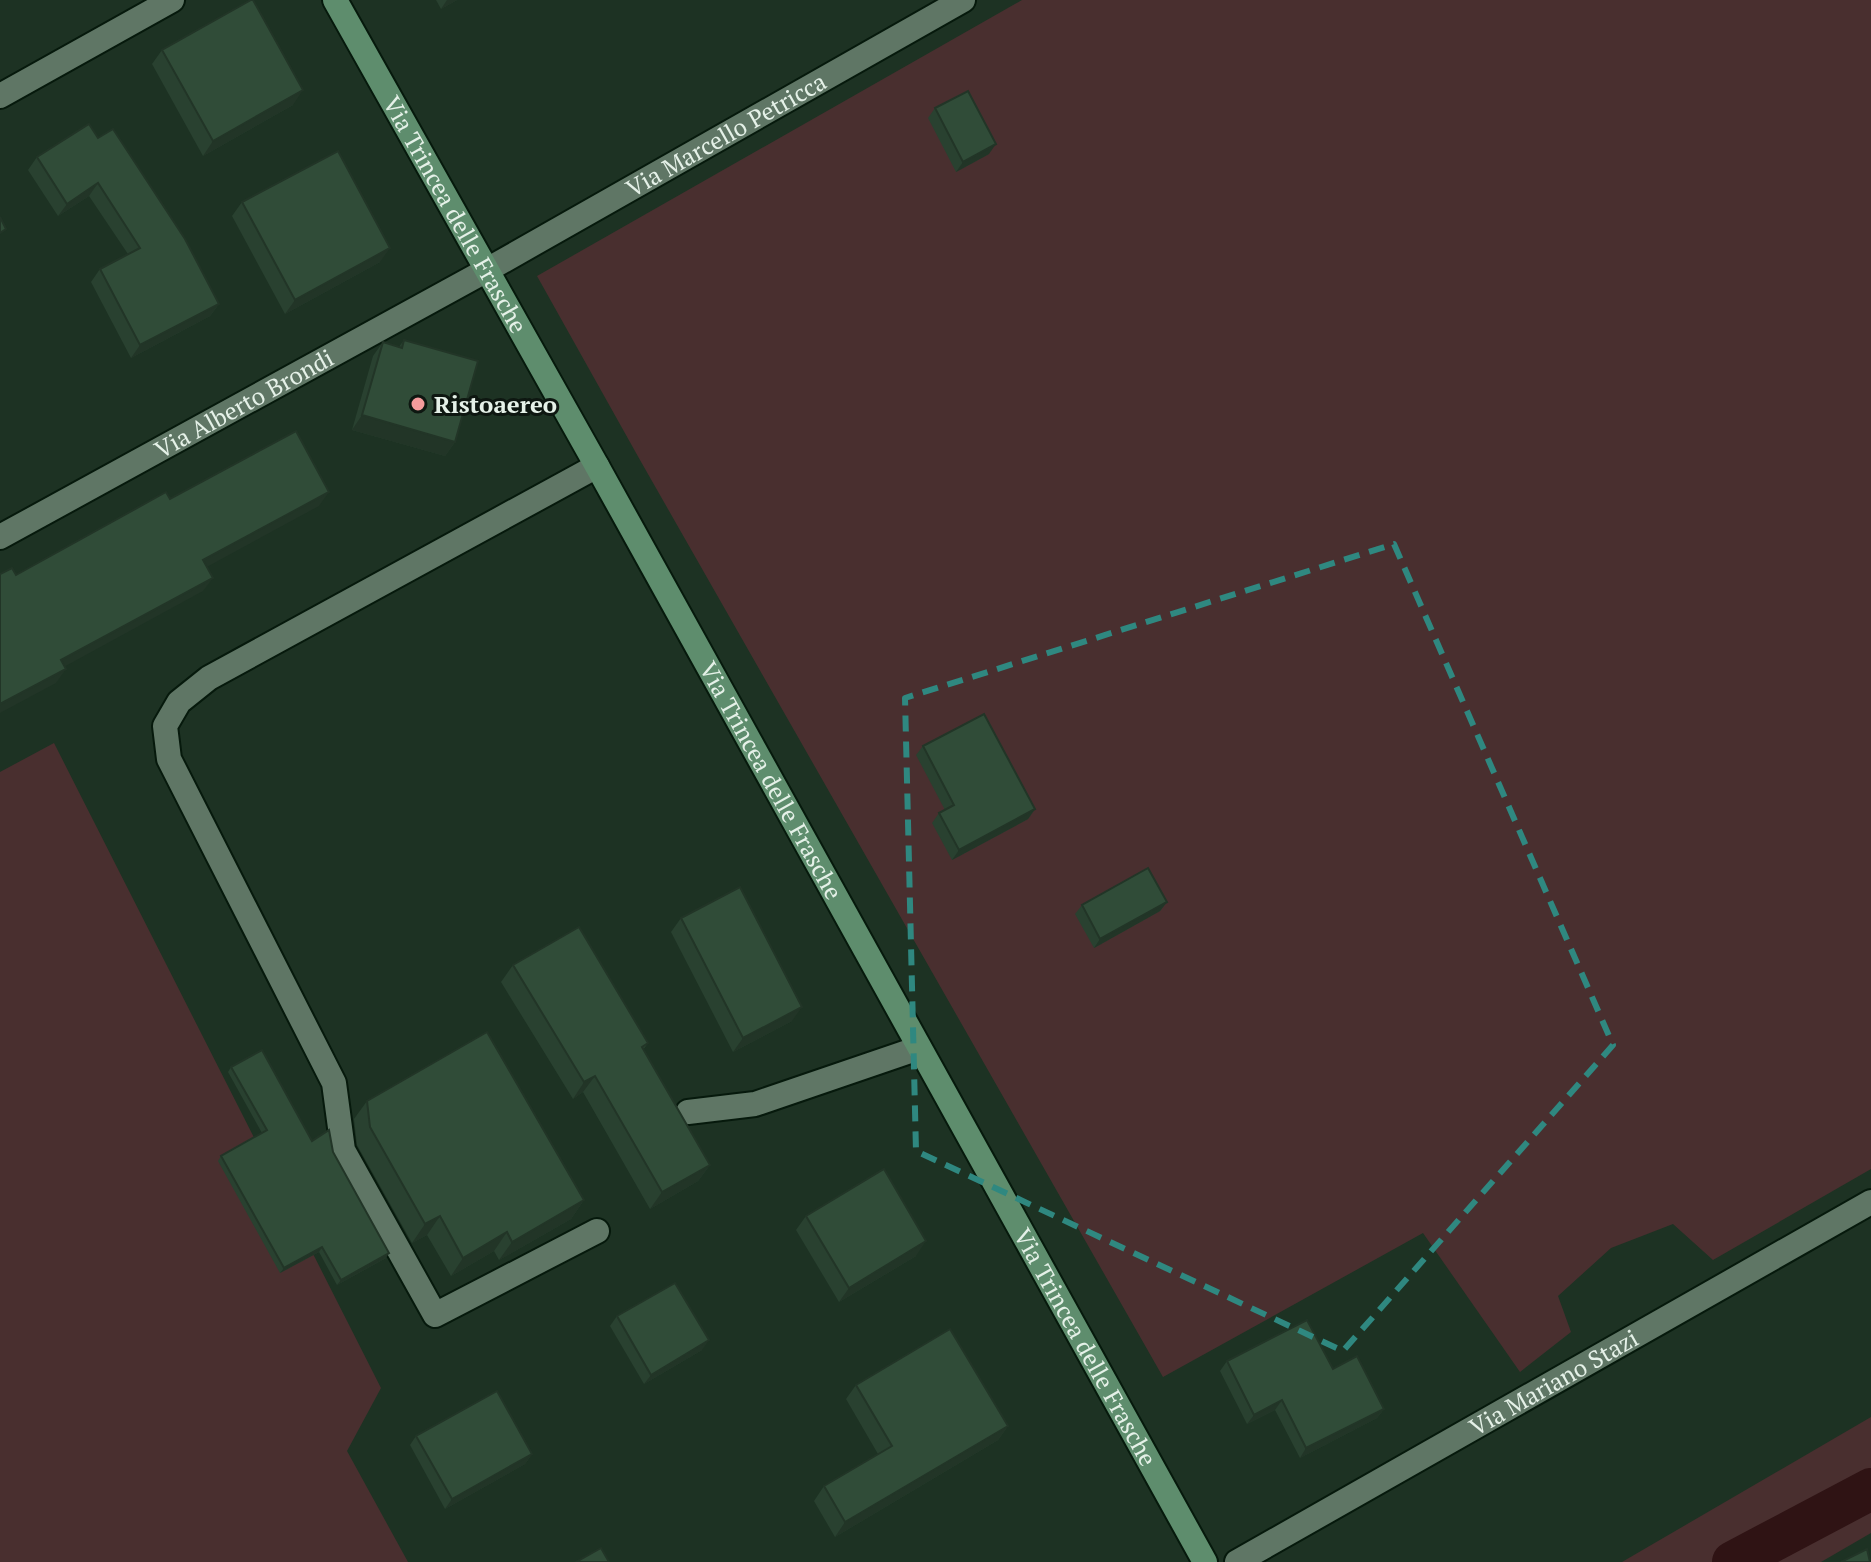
<svg xmlns="http://www.w3.org/2000/svg" width="1871" height="1562" font-family="'PT Serif',serif">
  <style>
    .green { fill: #492f2f }
    .lines { fill: none; stroke-linecap: round; stroke-linejoin: round }
    .canal { stroke: #2f1314; stroke-width: 42 }
    .lane-casing { stroke: #06190c; stroke-width: 28 }
    .street-casing { stroke: #06190c; stroke-width: 28 }
    .secondary-casing { stroke: #06190c; stroke-width: 28 }
    .lane { stroke: #5f7665; stroke-width: 24 }
    .street { stroke: #5f7665; stroke-width: 24 }
    .secondary { stroke: #5e8d6d; stroke-width: 24 }
    .wall { fill: #294130 }
    .shaded-wall { fill: #223527 }
    .building { fill: #304c38; stroke: #223527; stroke-width: 2 }
    .marked { fill: none; stroke: #2f8880; stroke-width: 6; stroke-dasharray: 16 10; stroke-linejoin: round }
    .poi-dot { fill: #f59b9c; stroke: #0e1711; stroke-width: 3 }
    .labels { text-anchor: middle; dominant-baseline: central; stroke-width: 6; stroke-linejoin: round; paint-order: stroke }
    .street-label { font-size: 24px; fill: #e5f1e8; stroke: #0e1711 }
    .poi-label { font-size: 24px; font-weight: bold; fill: #e5f1e8; stroke: #0e1711; text-anchor: start }
  </style>
  <rect width="100%" height="100%" fill="#1d3223"/>
  <g class="green">
    <polygon points="1022,0 1871,0 1871,1169 1713,1260 1673,1224 1611,1248 1558,1296 1571,1332 1520,1372 1423,1233 1163,1377 640,460 537,276"/>
    <polygon points="54,743 381,1388 347,1451 408,1562 0,1562 0,772"/>
    <polygon points="1871,1417 1871,1533 1821,1562 1622,1562"/>
  </g>
  <g class="lines">
    <polyline class="canal" points="1733,1562 1871,1489"/>
    <defs>
      <g id="lane">
        <polyline points="688,1112 755,1104 919,1048"/>
        <polyline points="597,1231 435,1315 343,1150 334,1083 169,759 165,726 179,702 209,678 597,466"/>
      </g>
      <g id="street">
        <polyline points="0,96 172,0"/>
        <path id="s1" d="M0,537L487,270L963,0"/>
        <path id="s2" d="M1237,1562L1871,1202"/>
      </g>
      <g id="secondary">
        <path id="s3" d="M335,0L597,466L1205,1562"/>
      </g>
    </defs>
    <use href="#lane" class="lane-casing"/>
    <use href="#street" class="street-casing"/>
    <use href="#secondary" class="secondary-casing"/>
    <use href="#lane" class="lane"/>
    <use href="#street" class="street"/>
    <use href="#secondary" class="secondary"/>
  </g>
  <g class="wall">
    <polygon points="436,0 457,0 441,9"/>
    <polygon points="162,50 293,105 203,156 152,64"/>
    <polygon points="935,108 989,154 956,172 928,118"/>
    <polygon points="98,138 219,304 210,316 131,358 91,282 100,269 128,254 89,196 58,216 28,170 37,157"/>
    <polygon points="242,202 380,262 285,314 232,216"/>
    <polygon points="404,340 455,442 445,456 352,430 373,356 383,342 399,347"/>
    <polygon points="923,746 1035,809 1028,819 952,860 932,823 939,813 945,810 916,755"/>
    <polygon points="1167,902 1160,911 1094,948 1075,914 1082,905"/>
    <polygon points="681,918 792,1021 733,1052 671,932"/>
    <polygon points="513,965 648,1043 643,1050 710,1165 698,1181 650,1209 583,1092 573,1099 501,982"/>
    <polygon points="231,1067 312,1141 333,1152 386,1258 337,1285 319,1252 280,1273 218,1161 221,1156 262,1133 228,1072"/>
    <polygon points="367,1101 584,1200 571,1219 499,1260 494,1251 451,1276 427,1235 412,1243 357,1145 354,1119"/>
    <polygon points="806,1216 916,1256 839,1302 796,1230"/>
    <polygon points="617,1316 702,1350 644,1384 610,1326"/>
    <polygon points="1227,1361 1333,1369 1384,1409 1377,1418 1300,1458 1275,1410 1247,1424 1220,1371"/>
    <polygon points="856,1385 1008,1426 998,1440 835,1537 814,1501 824,1486 878,1454 846,1399"/>
    <polygon points="416,1436 532,1454 525,1464 445,1509 410,1445"/>
  </g>
  <g class="shaded-wall">
    <polygon points="447,0 457,0 441,9"/>
    <polygon points="303,90 293,105 203,156 213,141"/>
    <polygon points="996,144 989,154 956,172 963,162"/>
    <polygon points="98,183 89,196 58,216 67,204"/>
    <polygon points="390,248 380,262 285,314 295,300"/>
    <polygon points="219,304 210,316 131,358 140,345"/>
    <polygon points="362,415 455,442 445,456 352,430"/>
    <polygon points="329,492 319,506 194,574 203,560"/>
    <polygon points="213,578 203,591 51,674 61,660"/>
    <polygon points="66,669 56,683 0,713 0,704"/>
    <polygon points="1035,809 1028,819 952,860 959,850"/>
    <polygon points="1167,902 1160,911 1094,948 1100,939"/>
    <polygon points="802,1007 792,1021 733,1052 743,1038"/>
    <polygon points="595,1076 583,1092 573,1099 584,1082"/>
    <polygon points="710,1165 698,1181 650,1209 662,1192"/>
    <polygon points="584,1200 571,1219 499,1260 512,1242"/>
    <polygon points="440,1216 427,1235 412,1243 425,1224"/>
    <polygon points="507,1232 494,1251 451,1276 463,1258"/>
    <polygon points="926,1241 916,1256 839,1302 849,1288"/>
    <polygon points="322,1247 319,1252 280,1273 284,1268"/>
    <polygon points="389,1253 386,1258 337,1285 341,1280"/>
    <polygon points="709,1340 702,1350 644,1384 651,1375"/>
    <polygon points="1282,1400 1275,1410 1247,1424 1254,1415"/>
    <polygon points="1384,1409 1377,1418 1300,1458 1306,1448"/>
    <polygon points="1008,1426 998,1440 835,1537 845,1522"/>
    <polygon points="532,1454 525,1464 445,1509 452,1499"/>
  </g>
  <g class="building">
    <polygon points="251,0 253,0 303,90 213,141 162,50"/>
    <polygon points="968,91 996,144 963,162 935,108"/>
    <polygon points="89,124 98,138 113,129 185,239 219,304 140,345 100,269 140,248 98,183 67,204 37,157"/>
    <polygon points="338,151 390,248 295,300 242,202"/>
    <polygon points="0,217 6,229 0,233"/>
    <polygon points="404,340 478,361 455,442 362,415 383,342 402,348"/>
    <polygon points="296,431 329,492 203,560 213,578 61,660 66,669 0,704 0,574 12,568 16,575 166,492 170,499"/>
    <polygon points="984,714 1035,809 959,850 939,813 954,805 923,746"/>
    <polygon points="1148,868 1167,902 1100,939 1082,905"/>
    <polygon points="740,887 802,1007 743,1038 681,918"/>
    <polygon points="579,927 648,1043 642,1047 710,1165 662,1192 595,1076 584,1082 513,965"/>
    <polygon points="487,1032 584,1200 512,1242 507,1232 463,1258 440,1216 425,1224 370,1127 367,1101"/>
    <polygon points="262,1050 312,1141 329,1130 333,1152 389,1253 341,1280 322,1247 284,1268 221,1156 267,1130 231,1067"/>
    <polygon points="884,1169 926,1241 849,1288 806,1216"/>
    <polygon points="675,1283 709,1340 651,1375 617,1316"/>
    <polygon points="1307,1320 1333,1369 1357,1356 1384,1409 1306,1448 1282,1400 1254,1415 1227,1361"/>
    <polygon points="950,1329 1008,1426 845,1522 824,1486 892,1446 856,1385"/>
    <polygon points="497,1391 532,1454 452,1499 416,1436"/>
    <polygon points="601,1548 609,1562 576,1562"/>
    <polygon points="1867,1549 1870,1562 1841,1562"/>
  </g>
  <path class="marked" d="M1394,544L1613,1045L1343,1351L916,1151L905,698Z"/>
  <circle class="poi-dot" cx="418" cy="404" r="8"/>
  <g class="labels">
    <g class="street-label">
      <text stroke="none"><textPath href="#s1" startOffset="830">Via Marcello Petricca</textPath></text>
      <text stroke="none"><textPath href="#s3" startOffset="246">Via Trincea delle Frasche</textPath></text>
      <text stroke="none"><textPath href="#s1" startOffset="278">Via Alberto Brondi</textPath></text>
      <text stroke="none"><textPath href="#s3" startOffset="894">Via Trincea delle Frasche</textPath></text>
      <text stroke="none"><textPath href="#s3" startOffset="1542">Via Trincea delle Frasche</textPath></text>
      <text stroke="none"><textPath href="#s2" startOffset="364">Via Mariano Stazi</textPath></text>
    </g>
    <g class="poi-label">
      <text x="434" y="404">Ristoaereo</text>
    </g>
  </g>
</svg>
